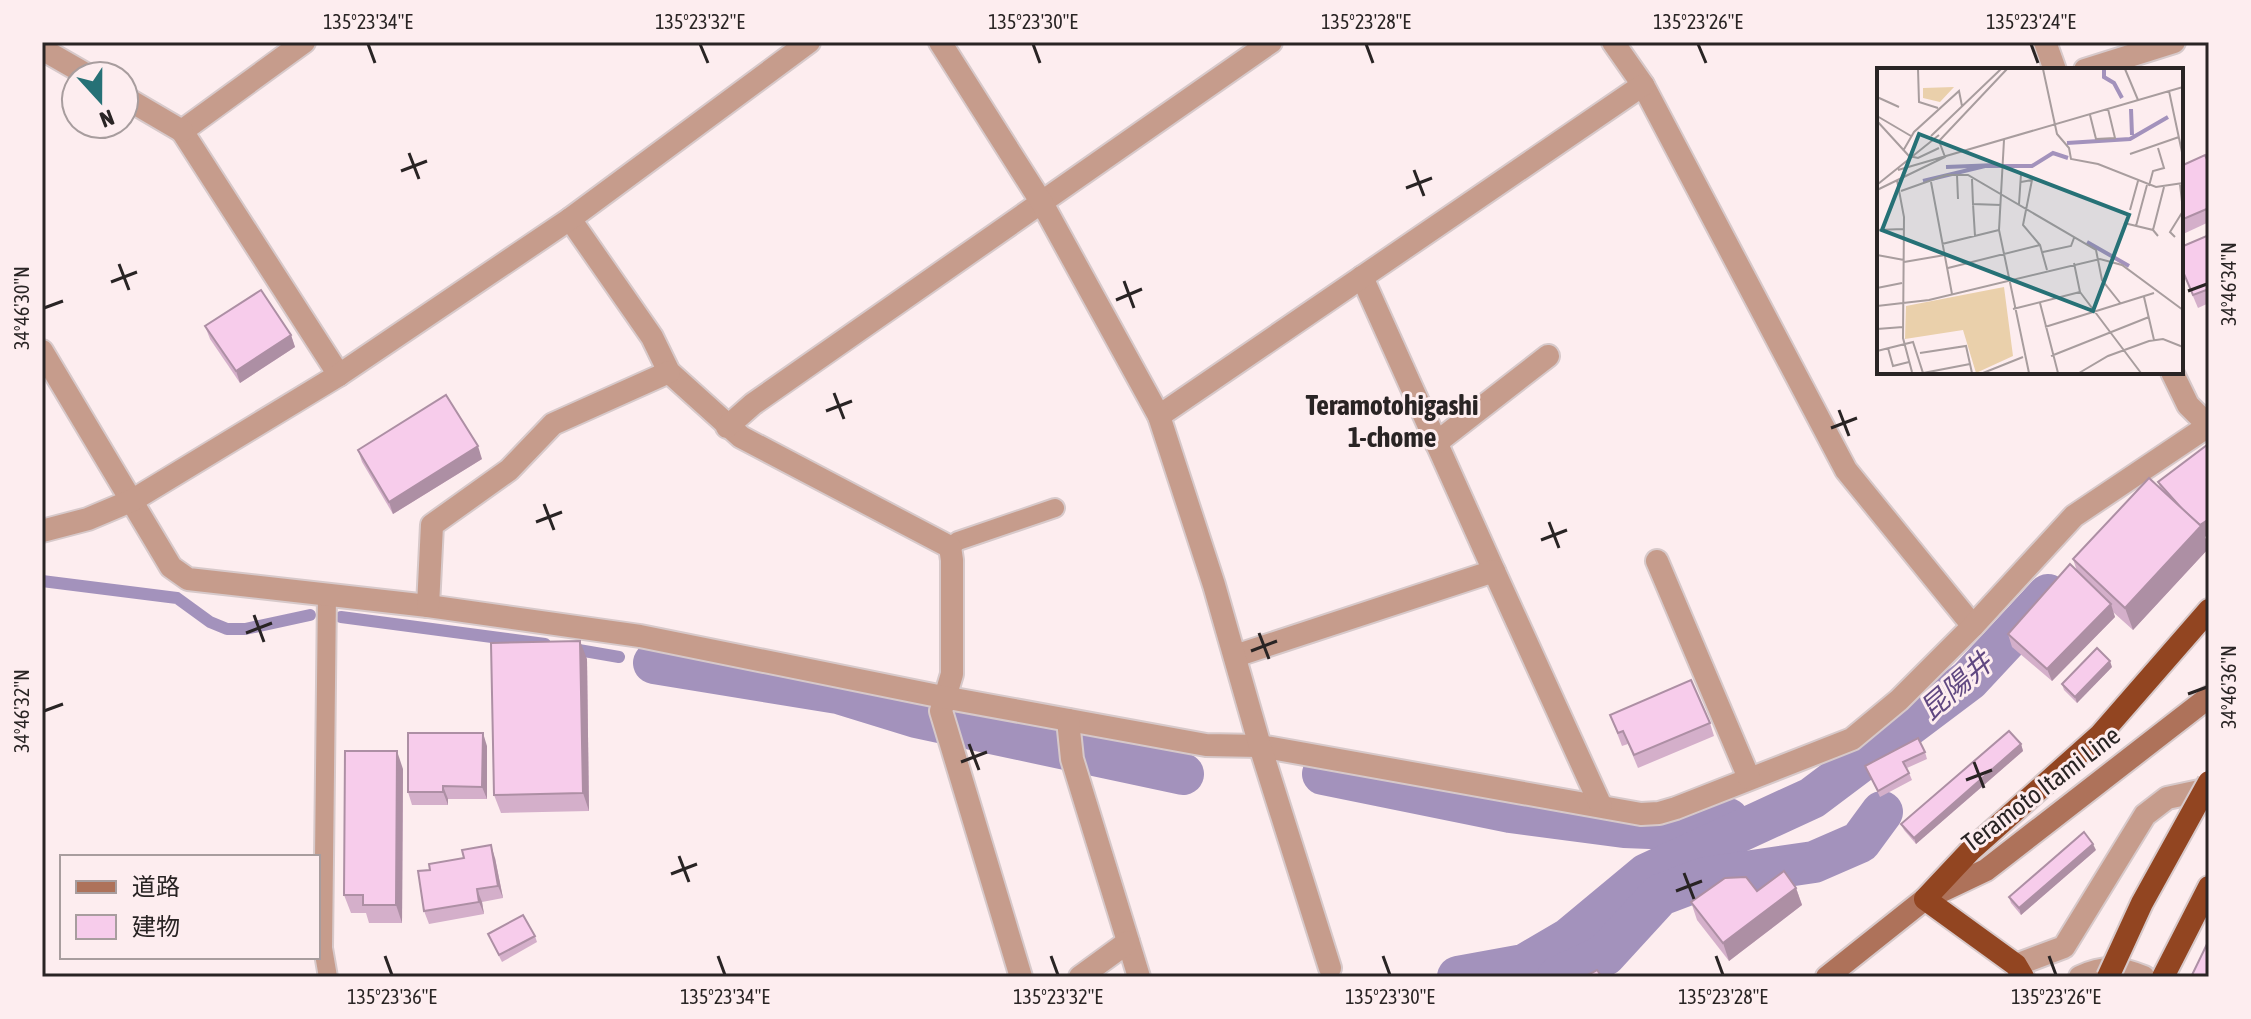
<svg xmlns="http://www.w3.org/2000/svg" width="2251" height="1019" font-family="'Asap Condensed','Noto Sans JP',sans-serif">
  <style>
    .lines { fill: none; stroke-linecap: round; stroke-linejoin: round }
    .stream { stroke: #a392bc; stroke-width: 12 }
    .canal { stroke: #a392bc; stroke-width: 42 }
    .service-casing { stroke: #d7c9ca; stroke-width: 22 }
    .minor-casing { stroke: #d7c9ca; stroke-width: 26 }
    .tertiary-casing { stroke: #d7c9ca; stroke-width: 26 }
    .secondary-casing { stroke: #d7c9ca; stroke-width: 26 }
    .trunk-casing { stroke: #d7c9ca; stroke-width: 26 }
    .service { stroke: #c69c8c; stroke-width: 18 }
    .minor { stroke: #c69c8c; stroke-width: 22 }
    .tertiary { stroke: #c69c8c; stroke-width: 22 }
    .secondary { stroke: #ae725a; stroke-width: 22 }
    .trunk { stroke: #924521; stroke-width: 22 }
    .trunk-bridge-casing { stroke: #d7c9ca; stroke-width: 26; stroke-linecap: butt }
    .trunk-bridge { stroke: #924521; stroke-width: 22 }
    .wall { fill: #d4afca }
    .shaded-wall { fill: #ad8fa4 }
    .building { fill: #f7cceb; stroke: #ad8fa4; stroke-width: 2 }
    .ticks { fill: none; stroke: #292424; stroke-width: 3 }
    .labels { text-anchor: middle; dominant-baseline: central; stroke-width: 6; stroke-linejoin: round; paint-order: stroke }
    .street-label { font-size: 26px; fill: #292424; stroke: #fdedef }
    .neighbourhood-label { font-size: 28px; font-weight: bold; fill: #292424; stroke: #fdedef }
    .water-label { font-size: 28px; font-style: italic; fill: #604881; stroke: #fdedef }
    .inset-river { fill: none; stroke: #a392bc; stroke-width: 4 }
    .inset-road { fill: none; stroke: #a89d9e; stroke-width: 2 }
    .view { fill: #267176; fill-opacity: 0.15; stroke: #267176; stroke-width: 4 }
    .inset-edge { fill: none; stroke: #292424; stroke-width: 4 }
    .neatline { fill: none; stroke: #292424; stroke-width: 3 }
    .ticks-label { font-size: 20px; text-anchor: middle; fill: #292424 }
  </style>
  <rect width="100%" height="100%" fill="#fdedef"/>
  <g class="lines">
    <g class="stream">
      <polyline points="42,581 177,598 210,622 227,629 245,629 310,615"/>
      <polyline points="341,617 545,644"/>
      <polyline points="567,648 619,657"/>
    </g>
    <g class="canal">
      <polyline points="654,663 838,693 916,717 1183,774"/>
      <polyline points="1323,774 1510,812 1624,827 1702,830 1728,819"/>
      <polyline points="1458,977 1524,965 1570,938 1647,874 1812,798 1969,680 2048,595"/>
      <polyline points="1558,977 1605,955 1660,895 1705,878 1814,862 1860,842 1882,812"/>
    </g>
    <defs>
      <g id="service">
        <polyline points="950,547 958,541 1055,508"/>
        <polyline points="327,594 323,948 328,977"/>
      </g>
      <g id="minor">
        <polyline points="304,42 182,131 339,375"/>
        <polyline points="1613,42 1643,85 1846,470 1973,626"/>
        <polyline points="2045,42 2055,70"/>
        <polyline points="42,49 89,76"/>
        <polyline points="2085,70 2174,42"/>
        <polyline points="124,97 182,131"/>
        <polyline points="570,219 652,337 669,372 741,437 950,547 952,560 952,674 941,711 1021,977"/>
        <polyline points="1362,277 1494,571"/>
        <polyline points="42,351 171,567 188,579 428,606 640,636 943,697 1206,745 1260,746 1641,814 1659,813 1676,808 1852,739 1899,700 1973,626 2074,516 2208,426"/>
        <polyline points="2172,372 2188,405 2209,426"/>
        <polyline points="1159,416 1643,85"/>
        <polyline points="727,427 753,404 1271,42"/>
        <polyline points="1436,443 1548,356"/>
        <polyline points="42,531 88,519 133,500 339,375 570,219 809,42"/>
        <polyline points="1657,561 1749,778"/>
        <polyline points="428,606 432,525 509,470 553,424 669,372"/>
        <polyline points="1235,656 1494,571 1601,806"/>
        <polyline points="1068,720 1072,759 1139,977"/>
        <polyline points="2016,965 2064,947 2145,815 2167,798 2209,789"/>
        <polyline points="1080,977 1128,942"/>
        <path d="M2080,977C2103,966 2121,967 2144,977"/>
      </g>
      <polyline id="tertiary" points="940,42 1042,203 1159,416 1214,585 1260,746 1330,968"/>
      <polyline id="secondary" points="1827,977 1925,899 1986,870 2209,697"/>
      <g id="trunk">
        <polyline points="2023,977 2016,965 1925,899 1971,850 2100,735 2209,610"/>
        <polyline points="2163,977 2209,887"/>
      </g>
    </defs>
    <use href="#service" class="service-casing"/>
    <use href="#minor" class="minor-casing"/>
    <use href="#tertiary" class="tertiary-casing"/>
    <use href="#secondary" class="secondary-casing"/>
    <use href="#trunk" class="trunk-casing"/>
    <use href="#service" class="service"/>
    <use href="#minor" class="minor"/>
    <use href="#tertiary" class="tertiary"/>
    <use href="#secondary" class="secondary"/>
    <use href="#trunk" class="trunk"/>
    <defs>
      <polyline id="trunk-bridge" points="2108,977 2142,903 2209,782"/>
    </defs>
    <use href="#trunk-bridge" class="trunk-bridge-casing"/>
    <use href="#trunk-bridge" class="trunk-bridge"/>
  </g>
  <g class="wall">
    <polygon points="2209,164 2209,222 2181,235 2181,166"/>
    <polygon points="2209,235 2209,303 2198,308 2181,268 2181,247"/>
    <polygon points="205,326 291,335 295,347 240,383 210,339"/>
    <polygon points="2207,445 2205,537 2209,548 2133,630 2113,612 2115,617 2052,681 2012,647 2008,634 2077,571 2073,559 2161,490 2158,482"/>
    <polygon points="358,450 482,459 393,514 362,462"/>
    <polygon points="587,659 589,811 501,813 494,795"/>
    <polygon points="2112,667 2077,703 2064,690 2062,684"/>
    <polygon points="1610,715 1710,723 1714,736 1638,768 1628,744 1622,746"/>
    <polygon points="2021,744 2023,751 1916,844 1904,830 1901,824"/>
    <polygon points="487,746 487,799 448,799 448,805 412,805 408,792"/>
    <polygon points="1925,752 1927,759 1907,768 1912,780 1880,797 1865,766"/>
    <polygon points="403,769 402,923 369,923 366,913 351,913 344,895"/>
    <polygon points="2096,850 2021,915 2011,903 2009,897"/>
    <polygon points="464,858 495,858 503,898 482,902 484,914 429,924 424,911 430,870"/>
    <polygon points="1796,888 1802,905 1729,961 1697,920 1691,902 1757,891"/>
    <polygon points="488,934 535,936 537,942 502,962"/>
  </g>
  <g class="shaded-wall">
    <polygon points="291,335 295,347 240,383 236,371"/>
    <polygon points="478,446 482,459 393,514 389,502"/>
    <polygon points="2209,519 2209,534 2205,537 2209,548 2133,630 2125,608 2198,526"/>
    <polygon points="2111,604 2115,617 2052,681 2047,669"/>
    <polygon points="580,641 587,659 589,811 583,793"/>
    <polygon points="2110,661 2112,667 2077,703 2075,697"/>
    <polygon points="483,733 487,746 487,799 482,787"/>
    <polygon points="2021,744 2023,751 1916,844 1914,838"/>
    <polygon points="397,751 403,769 402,923 396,905"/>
    <polygon points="443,786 448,799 448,805 443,792"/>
    <polygon points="2093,844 2096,850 2021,915 2019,908"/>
    <polygon points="491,845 495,858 503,898 498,886"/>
    <polygon points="1796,888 1802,905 1729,961 1723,943"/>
    <polygon points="477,889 482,902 484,914 479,902"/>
  </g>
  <g class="building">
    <polygon points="2205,155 2209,164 2209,208 2181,220 2181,166"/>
    <polygon points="2209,235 2209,289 2193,295 2181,267 2181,247"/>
    <polygon points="261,290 291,335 236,371 205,326"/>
    <polygon points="446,395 478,446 389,502 358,450"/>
    <polygon points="2207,445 2209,448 2209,519 2200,525 2184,511 2158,482"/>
    <polygon points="2149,478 2201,526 2125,608 2073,559"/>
    <polygon points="2070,564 2111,604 2047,669 2008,634"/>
    <polygon points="580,641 583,793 494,795 491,643"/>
    <polygon points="2097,648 2110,661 2075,697 2062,684"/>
    <polygon points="1691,680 1710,723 1634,755 1623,731 1618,733 1610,715"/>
    <polygon points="2009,731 2021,744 1914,838 1901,824"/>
    <polygon points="408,733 483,733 482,787 443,786 443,792 408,792"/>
    <polygon points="1918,738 1925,752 1903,762 1909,773 1878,791 1865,766"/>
    <polygon points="345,751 397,751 396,905 363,905 363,895 344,895"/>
    <polygon points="2084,832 2093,844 2019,908 2009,897"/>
    <polygon points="491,845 498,886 477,889 479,902 424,911 418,871 430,870 429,864 464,858 462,850"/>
    <polygon points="1784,871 1796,888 1723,943 1691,902 1725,878 1746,877 1757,891"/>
    <polygon points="523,915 535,936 499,955 488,934"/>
    <polygon points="2209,940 2209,977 2191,977"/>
    <polygon points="1597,970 1602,977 1584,977"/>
  </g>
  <path class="ticks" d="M368,44L375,63M700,44L708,63M1033,44L1040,63M1366,44L1373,63M1698,44L1706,63M2031,44L2038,63M409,153L419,179M1414,170L1424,196M401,171L427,161M1406,188L1432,178M119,264L129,290M1124,281L1134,308M111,282L137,272M2188,291L2207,284M1116,300L1142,289M44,308L63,301M834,393L844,419M1839,410L1849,436M826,411L852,401M1831,428L1857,418M544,504L554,530M536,522L562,512M1549,522L1559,548M1541,540L1567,530M254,615L264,642M246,633L272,623M1259,633L1269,659M1251,651L1277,641M2188,694L2207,687M44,711L63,704M969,744L979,770M961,762L987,752M1974,762L1984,788M1966,780L1992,770M679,856L689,882M1684,873L1694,899M671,874L697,864M1676,891L1702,881M385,956L392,975M718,956L725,975M1051,956L1058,975M1383,956L1390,975M1716,956L1723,975M2049,956L2056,975"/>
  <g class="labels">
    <g class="street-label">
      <text transform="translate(2041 789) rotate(-37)">Teramoto Itami Line</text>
    </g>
    <g class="neighbourhood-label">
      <text x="1392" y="405">Teramotohigashi<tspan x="1392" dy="32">1-chome</tspan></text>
    </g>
    <g class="water-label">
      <text transform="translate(1956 686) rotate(-41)">昆陽井</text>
    </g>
  </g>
  <g transform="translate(1877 68)">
    <rect width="306" height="306" fill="#fdedef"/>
    <path d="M77,19L63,34L46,30V20ZM127,219L136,288L99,305L86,262L28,271L29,238Z" fill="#ead0ab"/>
    <path class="inset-river" d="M227,1V9L237,15L245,30M254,41L255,67M190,75L253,71L291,49M69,99L120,97M46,113L108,98H155L176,85L191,90M210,174L252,198"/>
    <path class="inset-road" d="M41,1L42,34L61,40M166,1L180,66L192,80L194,91L221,96L279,119L306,115M248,1L261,32M292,23L306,89M0,29L22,39M213,47L219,71L238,70L231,41M0,48L34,68M0,53L32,88L41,90L62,80M54,68L124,1M127,72L122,162L152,305M26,83L37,64L82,23L85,38M253,86L302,69M21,102L306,19M80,107L81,131M95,111L96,136L124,137M20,112L27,149L26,270L35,304M54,114L75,226M144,114L155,112L146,157L163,177L170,202M1,116L62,67M272,118L276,103L287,100L281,80M0,122L68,89L62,73L130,1M24,123L69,107H91L219,182L225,212L244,236M96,136L98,168M142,136L144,106M253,142L261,113M247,155L276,162L281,168M259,158L270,117M0,162L26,161M276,162L287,119M298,169L293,164L306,143L303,116M65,176L122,162M166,184L194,178L197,170M0,187L27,192M27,194L68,187M71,200L163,177M0,220L25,215M203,224L264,305M267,229L277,272M163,235L181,305M0,238L52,232L223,191L245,197L306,242M136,241L203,224L197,195M168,259L277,225M0,261L26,259M11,280L16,298L32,294M0,283L36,274L46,305L93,296M43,285L89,278L95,305M174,288L272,249M106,305L146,289M202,305L231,288L272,273L286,271L306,279"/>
    <path class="view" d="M42,66L252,147L216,243L5,162Z"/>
    <rect width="306" height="306" class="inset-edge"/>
  </g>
  <rect width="2251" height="1019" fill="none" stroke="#fdedef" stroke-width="88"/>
  <rect x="60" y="855" width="260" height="104" fill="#fdedef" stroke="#a89d9e" stroke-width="2"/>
  <rect x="76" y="881" width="40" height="12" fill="#ae725a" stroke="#a89d9e" stroke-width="2"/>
  <text x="132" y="895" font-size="24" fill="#292424">道路</text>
  <rect x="76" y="915" width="40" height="24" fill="#f7cceb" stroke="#a89d9e" stroke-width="2"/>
  <text x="132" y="935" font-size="24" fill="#292424">建物</text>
  <g transform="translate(100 100) rotate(159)"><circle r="38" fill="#fdedef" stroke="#a89d9e" stroke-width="2"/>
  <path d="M0-6L14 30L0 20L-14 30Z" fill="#267176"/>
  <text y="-12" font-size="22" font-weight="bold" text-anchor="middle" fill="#292424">N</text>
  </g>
  <rect x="44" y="44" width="2163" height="931" class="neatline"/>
  <g class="ticks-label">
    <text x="368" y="29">135°23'34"E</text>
    <text x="700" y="29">135°23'32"E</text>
    <text x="1033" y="29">135°23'30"E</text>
    <text x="1366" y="29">135°23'28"E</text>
    <text x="1698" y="29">135°23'26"E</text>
    <text x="2031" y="29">135°23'24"E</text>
    <text transform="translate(2229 284) rotate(-90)" y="7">34°46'34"N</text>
    <text transform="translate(22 308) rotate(-90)" y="7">34°46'30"N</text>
    <text transform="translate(2229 687) rotate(-90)" y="7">34°46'36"N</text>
    <text transform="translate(22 711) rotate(-90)" y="7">34°46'32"N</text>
    <text x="392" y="1004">135°23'36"E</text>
    <text x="725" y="1004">135°23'34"E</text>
    <text x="1058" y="1004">135°23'32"E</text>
    <text x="1390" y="1004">135°23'30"E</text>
    <text x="1723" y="1004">135°23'28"E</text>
    <text x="2056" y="1004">135°23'26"E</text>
  </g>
</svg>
